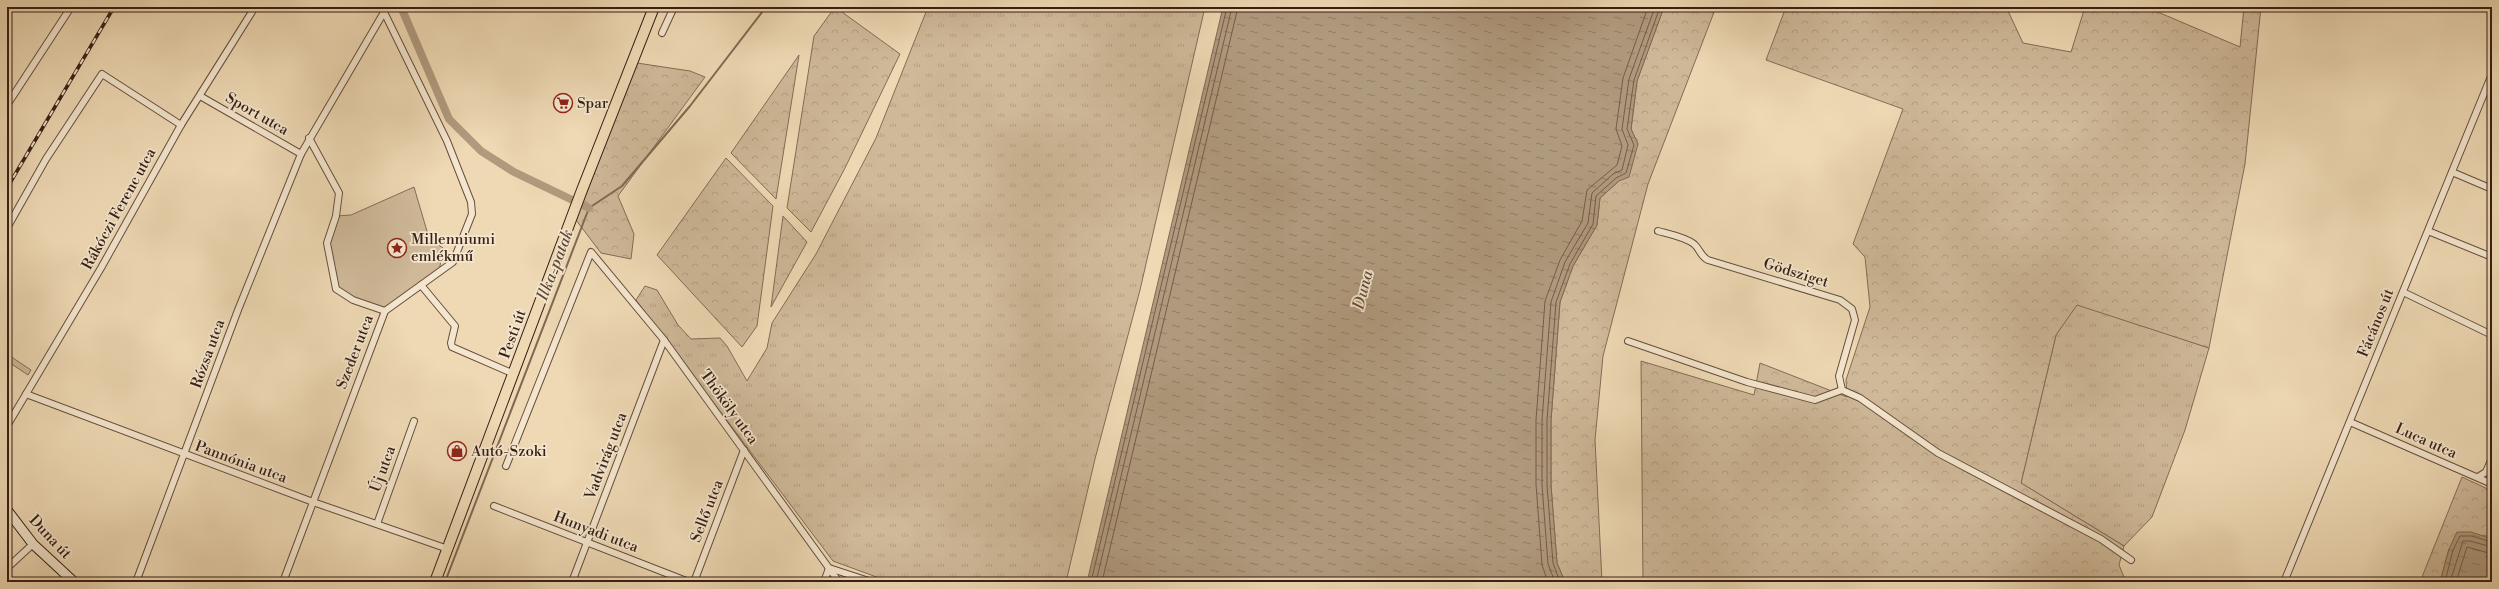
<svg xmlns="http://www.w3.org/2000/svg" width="2499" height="589" font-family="'Libre Bodoni',serif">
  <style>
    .grass { fill: url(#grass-tufts); stroke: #836c57 }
    .forest { fill: url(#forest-crowns); stroke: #836c57 }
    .green { fill: #cfb999; stroke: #836c57 }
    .water { fill: url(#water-ripples); stroke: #806954 }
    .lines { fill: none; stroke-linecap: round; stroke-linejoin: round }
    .shore { stroke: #745c4a; stroke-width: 1 }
    .stream { stroke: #806954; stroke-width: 2 }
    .canal { stroke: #b09a7e; stroke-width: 8 }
    .street-casing { stroke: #654e3d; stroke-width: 8 }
    .secondary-casing { stroke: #371f15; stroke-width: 11 }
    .primary-casing { stroke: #371f15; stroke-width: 12 }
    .street { stroke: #f4e6ce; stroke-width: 6 }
    .secondary { stroke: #f4e6ce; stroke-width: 9 }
    .primary { stroke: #eed9b4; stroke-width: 10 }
    .rail-casing { stroke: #371f15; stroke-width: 3.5 }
    .rail { stroke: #f4e6ce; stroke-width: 2; stroke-dasharray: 6; stroke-linecap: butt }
    .labels { text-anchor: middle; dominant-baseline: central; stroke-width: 3.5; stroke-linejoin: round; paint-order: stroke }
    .poi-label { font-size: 15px; fill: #371f15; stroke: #f4e6ce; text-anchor: start }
    .street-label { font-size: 15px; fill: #371f15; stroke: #f4e6ce }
    .water-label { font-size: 16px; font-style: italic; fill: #614a3a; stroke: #f4e6ce }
  </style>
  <defs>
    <pattern id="grass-tufts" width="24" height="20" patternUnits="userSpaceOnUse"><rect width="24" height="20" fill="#cfb999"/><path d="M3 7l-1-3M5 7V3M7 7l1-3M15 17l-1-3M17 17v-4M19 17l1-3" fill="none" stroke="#b29f83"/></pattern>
    <pattern id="forest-crowns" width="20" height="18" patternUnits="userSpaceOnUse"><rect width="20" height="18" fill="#cfb999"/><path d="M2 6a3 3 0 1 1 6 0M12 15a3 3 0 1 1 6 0" fill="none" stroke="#b29f83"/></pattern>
    <pattern id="water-ripples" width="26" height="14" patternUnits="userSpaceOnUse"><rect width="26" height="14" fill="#b09a7e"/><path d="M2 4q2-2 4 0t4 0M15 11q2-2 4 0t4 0" fill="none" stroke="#907d66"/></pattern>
  </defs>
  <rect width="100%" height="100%" fill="#eed9b4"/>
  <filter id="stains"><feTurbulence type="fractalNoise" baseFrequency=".005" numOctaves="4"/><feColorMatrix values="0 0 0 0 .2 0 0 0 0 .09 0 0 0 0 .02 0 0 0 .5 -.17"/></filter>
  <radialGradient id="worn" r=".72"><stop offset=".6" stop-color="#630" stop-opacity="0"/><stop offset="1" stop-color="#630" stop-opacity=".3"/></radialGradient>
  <g class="grass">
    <polygon points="928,7 1205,7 1140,290 1095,459 1066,582 890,582 833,561 636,300 645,286 657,290 678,325 691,339 720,338 727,346 747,381 767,348 772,323 816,254 876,138"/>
    <polygon points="2077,304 2209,348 2185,430 2152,517 2124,546 2021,483 2056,335"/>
  </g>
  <g class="forest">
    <polygon points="835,7 900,54 845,168 811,232 787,208 814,36"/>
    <polygon points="1664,7 1716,7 1648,184 1603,356 1595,440 1602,582 1565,582 1557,563 1551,485 1551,420 1560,302 1573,266 1597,225 1600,198 1619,181 1638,144 1631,129 1637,81"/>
    <polygon points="1786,7 2010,7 2008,11 2023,43 2071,52 2085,7 2146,7 2240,47 2244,7 2261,7 2245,164 2209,348 2077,305 2056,335 2021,483 2124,546 2119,565 2126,582 1643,582 1641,361 1754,395 1760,363 1847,397 1846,380 1870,307 1865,257 1853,244 1903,109 1766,60"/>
    <polygon points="799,55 776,199 731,153"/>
    <polygon points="637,63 690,71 705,77 618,196 634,234 631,259 601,253 576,220"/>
    <polygon points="726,158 773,206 757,326 742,347 657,255"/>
    <polygon points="783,216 807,242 771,307"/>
    <polygon points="2462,477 2492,491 2492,539 2484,535 2449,549 2440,582 2420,582"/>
  </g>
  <g class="green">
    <polygon points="414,187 429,238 443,248 439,272 385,311 353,300 336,289 327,243 336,216 351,215"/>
    <polygon points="7,354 31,370 28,375 7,361"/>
  </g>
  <g class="water">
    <polygon points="1223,7 1664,7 1637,81 1631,129 1638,144 1629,177 1619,181 1600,198 1597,225 1573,266 1560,302 1551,420 1551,485 1557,563 1565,582 1087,582"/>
    <polygon points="2457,532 2471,532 2492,539 2492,582 2440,582 2449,549"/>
  </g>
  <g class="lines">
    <g class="shore">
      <polyline points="1091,582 1227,7"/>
      <polyline points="1096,582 1232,7"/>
      <polyline points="1102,582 1238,7"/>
      <polyline points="1548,582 1542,565 1536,484 1536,420 1545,301 1560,260 1582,221 1587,190 1617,165 1622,146 1616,129 1623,78 1648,7"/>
      <polyline points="1555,582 1548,564 1542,485 1542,420 1551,302 1565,262 1588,223 1592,193 1613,174 1622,170 1628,145 1622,129 1629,79 1655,7"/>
      <polyline points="1560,582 1553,563 1547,485 1547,420 1556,302 1570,264 1593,224 1596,196 1616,178 1626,173 1634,145 1627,129 1634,80 1660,7"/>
      <polyline points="2445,582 2453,550 2460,536 2471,536 2492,542"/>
      <polyline points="2450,582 2463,541 2470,541 2492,547"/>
      <polyline points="2456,582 2467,547 2492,554"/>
    </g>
    <polyline class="stream" points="445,582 589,208 622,186 690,106 766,7"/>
    <polyline class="canal" points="401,7 449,119 481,151 514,172 589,208"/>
    <defs>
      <g id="street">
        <polyline points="662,33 674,7"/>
        <polyline points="200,96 301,154"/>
        <polyline points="7,105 71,7"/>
        <polyline points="309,138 339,193 336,216 327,243 336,289 353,300 385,311"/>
        <polyline points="2452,172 2492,189"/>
        <polyline points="7,228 46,159 102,74 181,125"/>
        <path d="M1658,231C1669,234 1685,237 1694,244C1700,249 1700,256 1708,260L1840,300L1852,309L1855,320L1839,376L1842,390"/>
        <polyline points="2428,231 2492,257"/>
        <polyline points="421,285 455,326 451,343 452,347 514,374"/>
        <polyline points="2403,292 2492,335"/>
        <polyline points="1628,341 1747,382 1815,400 1842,390 1860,398 1938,453 2101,539 2131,560"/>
        <polyline points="26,394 313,502 448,549"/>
        <polyline points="2350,422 2492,484"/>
        <polyline points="7,426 101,268 181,125 255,7"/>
        <polyline points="506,466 591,252 664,340 839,582"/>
        <polyline points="2478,477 2486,472 2492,458"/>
        <polyline points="494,506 689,582"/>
        <polyline points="377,524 414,421"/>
        <polyline points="7,568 33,544"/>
        <polyline points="136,582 238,310 301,154 387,7"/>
        <polyline points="283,582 385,311 453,262 472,214 471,202 447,141 383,10"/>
        <polyline points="457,582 458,581"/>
        <polyline points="572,582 664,340"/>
        <polyline points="694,582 744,450"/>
        <polyline points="824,582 829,568 872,582"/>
        <polyline points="2284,582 2492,74"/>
      </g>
      <polyline id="secondary" points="7,510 33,544 74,582"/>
      <polyline id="primary" points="435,582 582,190 654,7"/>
    </defs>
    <use href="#street" class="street-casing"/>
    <use href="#secondary" class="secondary-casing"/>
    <use href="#primary" class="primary-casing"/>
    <use href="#street" class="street"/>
    <use href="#secondary" class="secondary"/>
    <use href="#primary" class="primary"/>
    <defs>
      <polyline id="rail" points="7,188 114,7"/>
    </defs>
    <use href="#rail" class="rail-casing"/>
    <use href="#rail" class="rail"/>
  </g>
  <defs>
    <symbol id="supermarket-ring" viewBox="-11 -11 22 22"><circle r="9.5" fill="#f4e6ce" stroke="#8f2418" stroke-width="1.5"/><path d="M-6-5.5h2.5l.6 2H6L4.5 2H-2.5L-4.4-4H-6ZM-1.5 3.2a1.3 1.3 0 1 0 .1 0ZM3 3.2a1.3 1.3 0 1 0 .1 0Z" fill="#8f2418"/></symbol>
    <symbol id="sight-ring" viewBox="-11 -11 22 22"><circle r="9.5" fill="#f4e6ce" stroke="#8f2418" stroke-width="1.5"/><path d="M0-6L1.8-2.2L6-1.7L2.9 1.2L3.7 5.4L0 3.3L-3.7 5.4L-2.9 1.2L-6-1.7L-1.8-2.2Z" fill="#8f2418"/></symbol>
    <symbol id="shop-ring" viewBox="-11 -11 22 22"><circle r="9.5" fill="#f4e6ce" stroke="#8f2418" stroke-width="1.5"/><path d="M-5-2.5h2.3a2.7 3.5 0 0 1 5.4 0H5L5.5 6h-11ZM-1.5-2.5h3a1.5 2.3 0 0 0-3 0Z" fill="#8f2418"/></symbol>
  </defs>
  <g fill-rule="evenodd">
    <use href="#supermarket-ring" x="552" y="92" width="22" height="22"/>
    <use href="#sight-ring" x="386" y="237" width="22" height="22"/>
    <use href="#shop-ring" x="446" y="440" width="22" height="22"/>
  </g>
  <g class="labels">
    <g class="poi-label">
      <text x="577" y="103">Spar</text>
      <text x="411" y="239">Millenniumi<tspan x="411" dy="17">emlékmű</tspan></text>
      <text x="471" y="451">Autó-Szoki</text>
    </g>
    <g class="street-label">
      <text transform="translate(257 114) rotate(30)">Sport utca</text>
      <text transform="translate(119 209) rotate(-61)">Rákóczi Ferenc utca</text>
      <text transform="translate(1796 273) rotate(17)">Gödsziget</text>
      <text transform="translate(2376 323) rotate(-68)">Fácános út</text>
      <text transform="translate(513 334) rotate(-70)">Pesti út</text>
      <text transform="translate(355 352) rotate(-69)">Szeder utca</text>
      <text transform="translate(208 354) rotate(-70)">Rózsa utca</text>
      <text transform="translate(729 407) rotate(54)">Thököly utca</text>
      <text transform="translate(2426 441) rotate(24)">Luca utca</text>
      <text transform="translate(606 456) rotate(-69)">Vadvirág utca</text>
      <text transform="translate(241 462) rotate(20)">Pannónia utca</text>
      <text transform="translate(383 469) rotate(-70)">Új utca</text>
      <text transform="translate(707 511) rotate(-69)">Sellő utca</text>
      <text transform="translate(596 532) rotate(21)">Hunyadi utca</text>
      <text transform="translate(50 537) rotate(47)">Duna út</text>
    </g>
    <g class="water-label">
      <text transform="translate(555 265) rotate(-69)">Ilka-patak</text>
      <text transform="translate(1363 290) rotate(-76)">Duna</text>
    </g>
  </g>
  <rect width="2499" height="589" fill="none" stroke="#eed9b4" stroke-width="24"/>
  <rect x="8" y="8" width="2483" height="573" fill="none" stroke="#371f15" stroke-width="2"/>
  <rect x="12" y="12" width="2475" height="565" fill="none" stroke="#371f15"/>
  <rect width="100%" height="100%" filter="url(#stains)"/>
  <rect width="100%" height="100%" fill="url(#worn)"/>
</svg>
